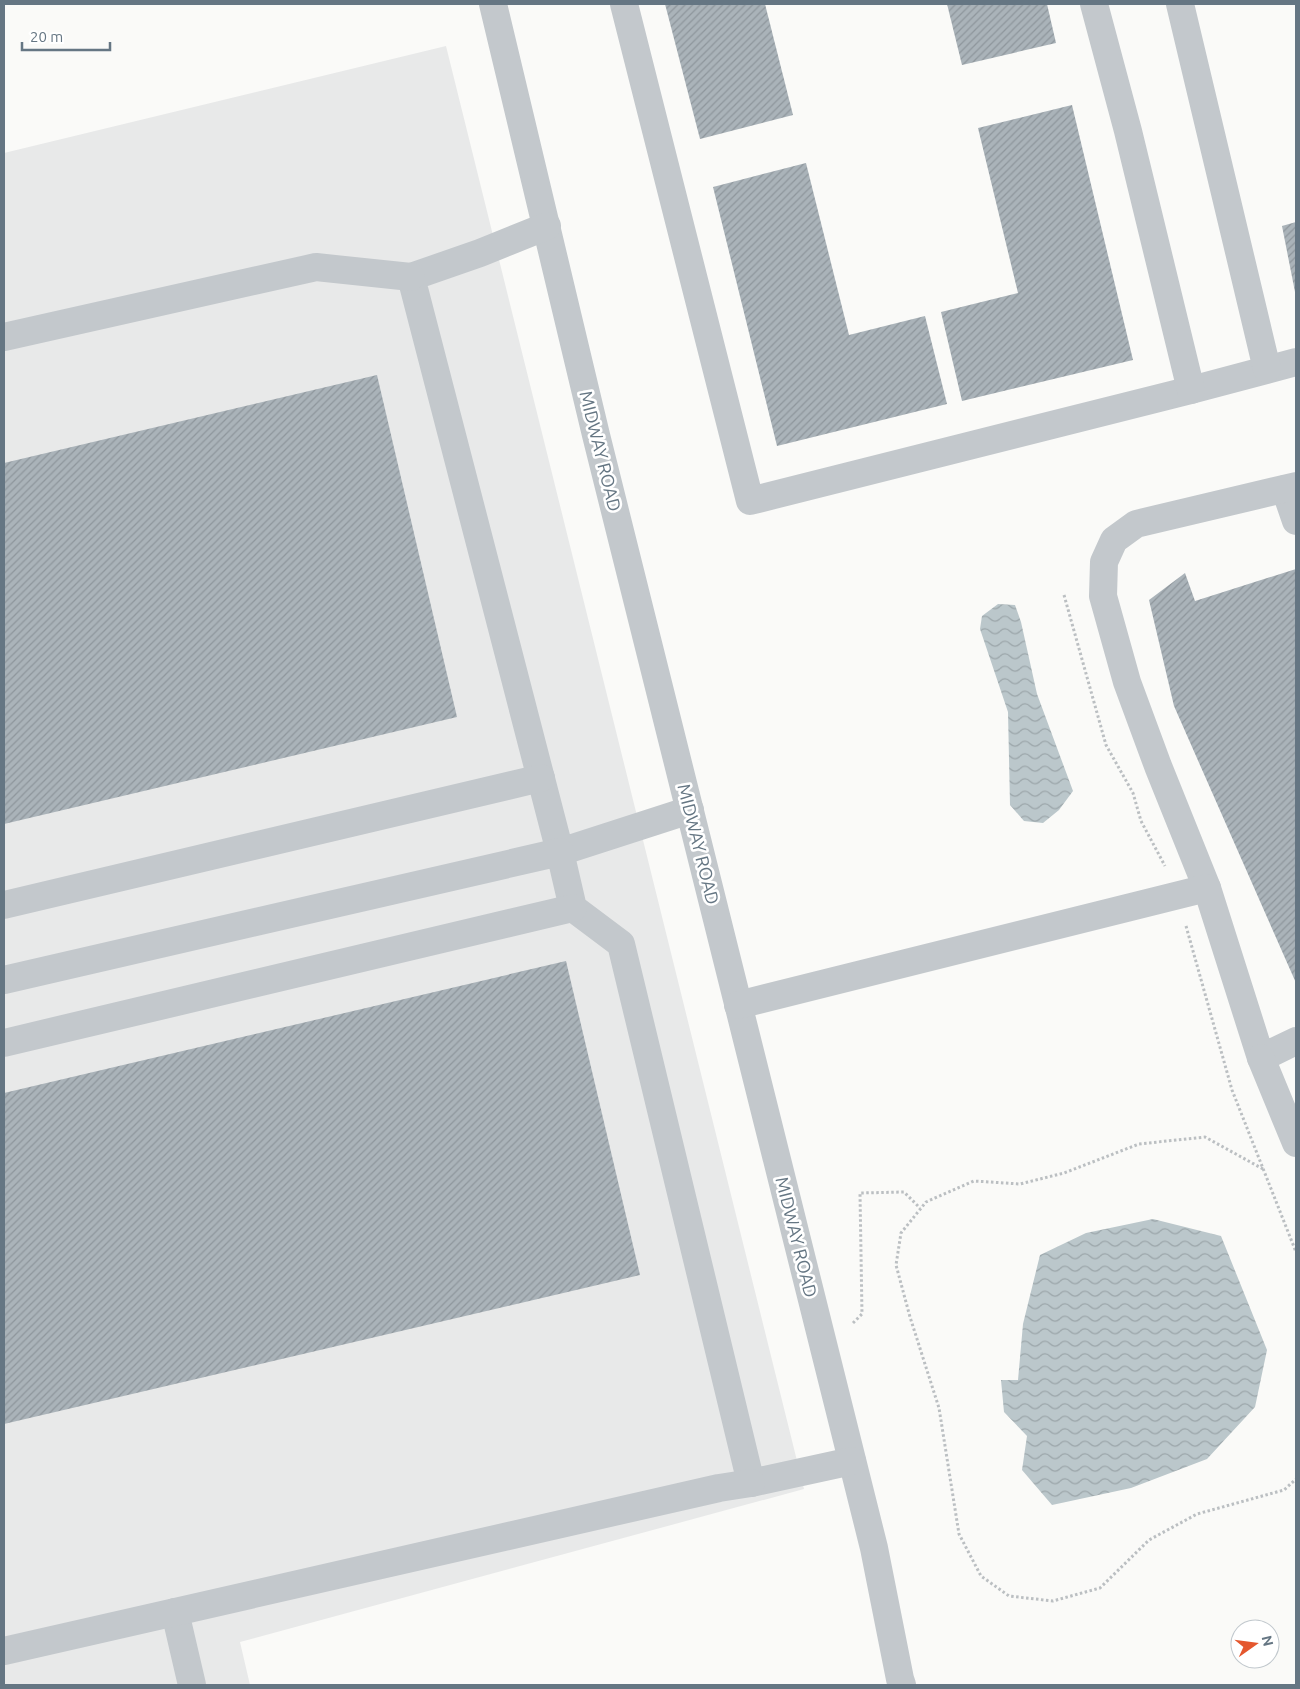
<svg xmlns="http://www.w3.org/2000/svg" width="1300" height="1689" font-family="Ubuntu,sans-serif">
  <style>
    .built { fill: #e8e9e9 }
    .water { fill: url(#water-waves) }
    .building { fill: url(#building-hatch) }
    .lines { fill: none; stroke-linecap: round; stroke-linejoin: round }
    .path { stroke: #bbbfc2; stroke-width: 3; stroke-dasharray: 2.5 2.5; stroke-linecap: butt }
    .minor { stroke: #c3c8cc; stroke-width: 28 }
    .labels { text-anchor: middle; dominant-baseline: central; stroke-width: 5; stroke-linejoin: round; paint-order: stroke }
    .street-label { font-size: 18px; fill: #657683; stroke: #fff }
  </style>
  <defs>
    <pattern id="water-waves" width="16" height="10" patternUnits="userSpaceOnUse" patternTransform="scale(1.25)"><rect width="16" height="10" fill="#bbc7cb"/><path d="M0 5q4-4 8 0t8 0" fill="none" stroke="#9ca6aa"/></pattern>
    <pattern id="building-hatch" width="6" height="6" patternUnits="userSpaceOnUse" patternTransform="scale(1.25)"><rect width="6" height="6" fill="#aab3b9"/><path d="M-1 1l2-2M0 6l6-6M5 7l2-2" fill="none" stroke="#8e969c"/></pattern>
  </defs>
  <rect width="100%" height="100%" fill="#fafaf8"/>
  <polygon class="built" points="446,46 804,1489 240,1642 250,1685 4,1685 4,153"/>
  <g class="water">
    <polygon points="998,604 1015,605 1021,622 1037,694 1073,791 1059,810 1043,823 1024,821 1010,805 1008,712 980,629 982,616"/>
    <polygon points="1153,1219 1221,1236 1267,1350 1255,1407 1207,1459 1131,1488 1052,1505 1022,1470 1027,1436 1004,1412 1001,1380 1018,1380 1023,1324 1040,1255 1086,1233"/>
  </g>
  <g class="building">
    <polygon points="665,4 765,4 793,115 700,139"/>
    <polygon points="947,4 1047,4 1056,43 962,65"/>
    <polygon points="1072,105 1133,360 962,401 941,312 1018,293 978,128"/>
    <polygon points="806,163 849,335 925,316 947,404 777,446 713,187"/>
    <polygon points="1296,222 1296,292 1295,292 1282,226"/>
    <polygon points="377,375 457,717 4,824 4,463"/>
    <polygon points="1296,569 1296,983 1174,706 1149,600 1185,573 1195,601"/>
    <polygon points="566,961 640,1275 4,1424 4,1093"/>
  </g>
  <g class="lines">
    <g class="path">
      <polyline points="1064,595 1106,745 1133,793 1141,821 1165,866"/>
      <polyline points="1186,926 1232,1090 1296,1252"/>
      <polyline points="1263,1169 1205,1137 1139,1144 1064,1173 1020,1184 974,1181 926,1202 901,1233 896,1265 910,1317 939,1408 959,1534 981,1576 1009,1596 1053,1601 1100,1588 1149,1540 1197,1514 1284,1490 1296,1479"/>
      <polyline points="853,1323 862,1314 860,1193 904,1192 920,1208"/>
    </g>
    <g class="minor">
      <polyline points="493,4 596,435 874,1548 900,1679 902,1685"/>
      <polyline points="624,4 750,501 1191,390 1296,362"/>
      <polyline points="1094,4 1128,131 1191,390"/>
      <polyline points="1180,4 1267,369"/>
      <polyline points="547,226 480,253 411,277 560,852 690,810"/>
      <polyline points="4,337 316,267 411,277"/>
      <polyline points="1285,489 1296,521"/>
      <polyline points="1207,888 1158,766 1127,682 1103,596 1104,562 1114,540 1136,524 1296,486"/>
      <polyline points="4,905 541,778"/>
      <polyline points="4,980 560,852 573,908 621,944 751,1483 852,1461"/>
      <polyline points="738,1005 1207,888 1261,1058 1296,1041"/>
      <polyline points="4,1043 573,908"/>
      <polyline points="1261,1058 1296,1143"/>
      <polyline points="175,1612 192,1685"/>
      <polyline points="4,1651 719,1488 751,1483"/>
    </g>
  </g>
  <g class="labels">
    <g class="street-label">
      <text transform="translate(601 451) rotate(76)">MIDWAY ROAD</text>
      <text transform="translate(699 844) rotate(76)">MIDWAY ROAD</text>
      <text transform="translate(797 1237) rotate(76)">MIDWAY ROAD</text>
    </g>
  </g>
  <rect width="1300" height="1689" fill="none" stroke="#657683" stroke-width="10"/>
  <g transform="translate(1255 1644) rotate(76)"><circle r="24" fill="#ffffff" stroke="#c1c8cd"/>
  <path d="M0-4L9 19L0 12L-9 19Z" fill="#e4572e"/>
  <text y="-8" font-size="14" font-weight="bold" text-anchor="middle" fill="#657683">N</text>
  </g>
  <path d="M22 42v8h88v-8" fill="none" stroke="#657683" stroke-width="2.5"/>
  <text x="30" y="42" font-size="15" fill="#657683" stroke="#ffffff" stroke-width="4" paint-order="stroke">20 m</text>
</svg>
